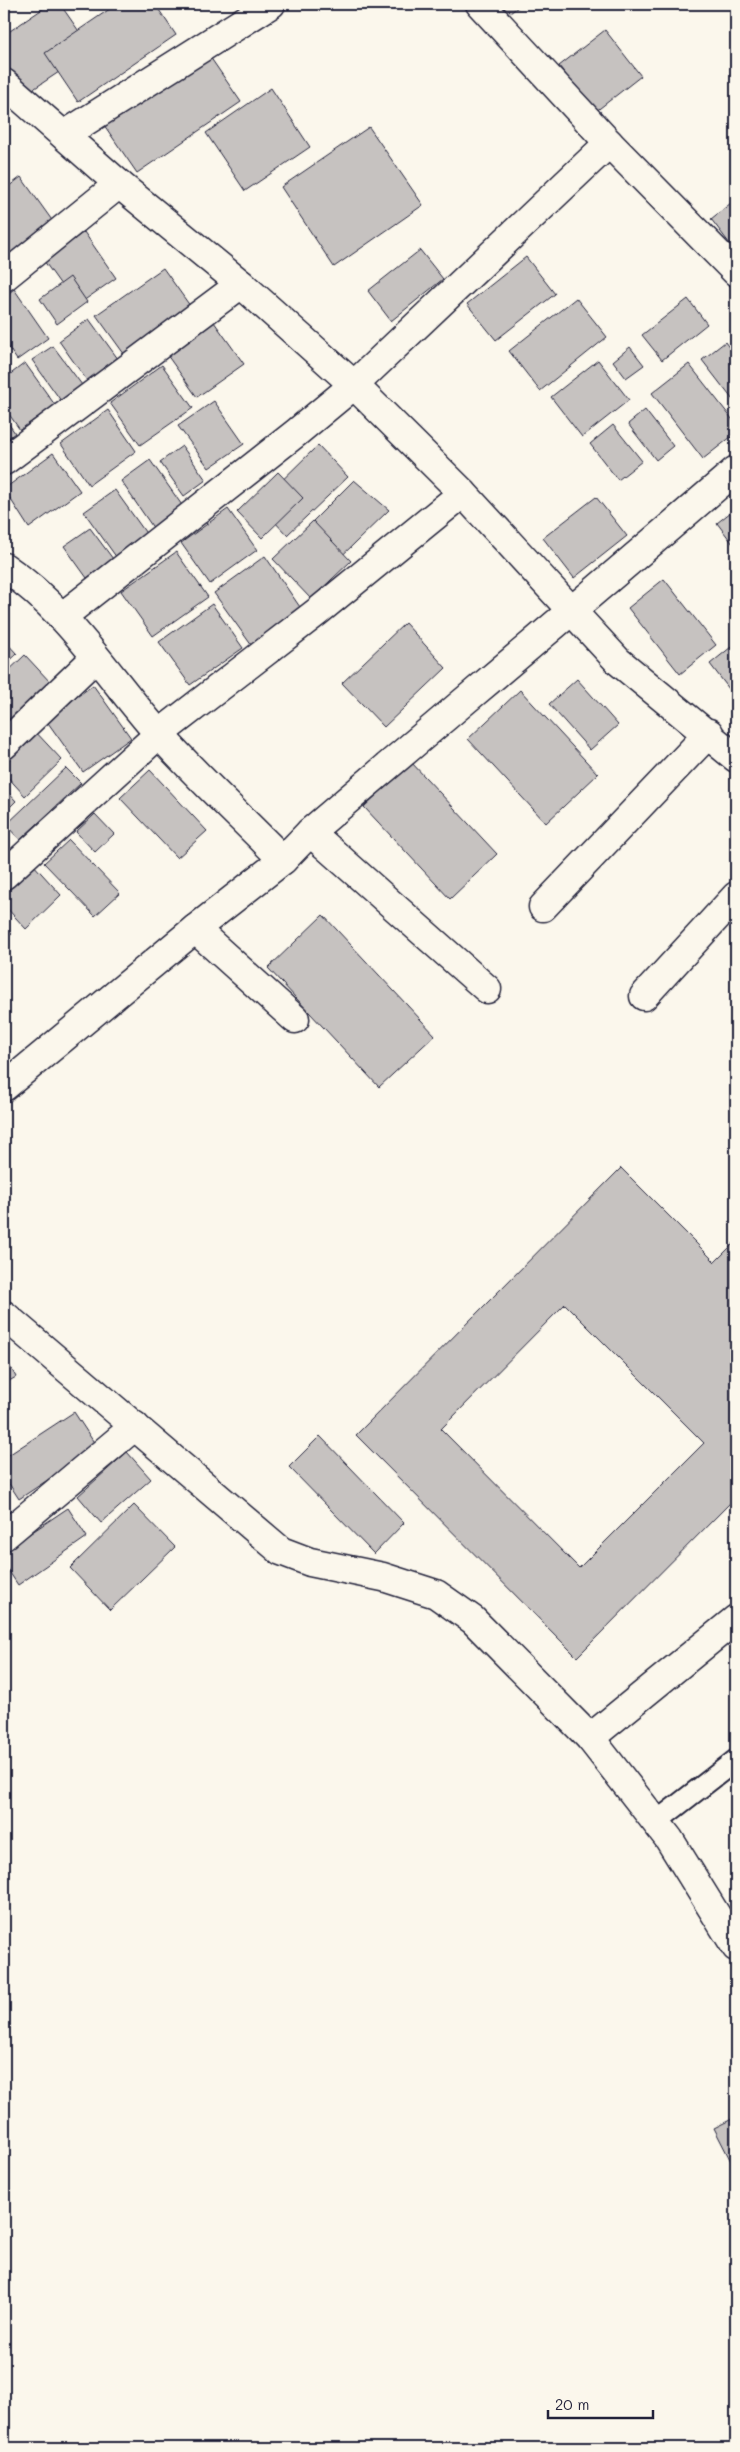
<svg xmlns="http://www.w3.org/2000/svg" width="740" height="2452" font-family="Mali,sans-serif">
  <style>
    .building { fill: #c6c2c0; stroke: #22223b; fill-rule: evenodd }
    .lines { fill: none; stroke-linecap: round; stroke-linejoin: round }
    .service-casing { stroke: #22223b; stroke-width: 24 }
    .minor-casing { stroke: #22223b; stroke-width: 31 }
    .service { stroke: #fbf7ec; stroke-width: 20 }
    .minor { stroke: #fbf7ec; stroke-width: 28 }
  </style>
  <rect width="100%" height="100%" fill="#fbf7ec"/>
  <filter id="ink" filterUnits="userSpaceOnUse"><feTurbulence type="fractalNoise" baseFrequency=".02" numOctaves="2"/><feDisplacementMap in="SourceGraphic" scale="10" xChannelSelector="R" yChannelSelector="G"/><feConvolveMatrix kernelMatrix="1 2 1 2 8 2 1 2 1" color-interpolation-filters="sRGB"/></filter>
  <g filter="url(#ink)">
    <g class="building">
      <polygon points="50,4 60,4 92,50 26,94 4,61 4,35"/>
      <polygon points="117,4 155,4 176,35 78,102 45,53"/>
      <polygon points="490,4 522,4 502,19"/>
      <polygon points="605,30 641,76 595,112 559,66"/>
      <polygon points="208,54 241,102 137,173 104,125"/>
      <polygon points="271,88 310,147 245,191 206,133"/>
      <polygon points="369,127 423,205 334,267 281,187"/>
      <polygon points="21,177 59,230 4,269 4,190"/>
      <polygon points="736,199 736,252 711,219"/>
      <polygon points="84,232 116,278 76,306 44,261"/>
      <polygon points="420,250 443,279 391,321 368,291"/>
      <polygon points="526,257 555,294 496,340 467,304"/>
      <polygon points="163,268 193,310 127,358 96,315"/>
      <polygon points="70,277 87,302 57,324 40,299"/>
      <polygon points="14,289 48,338 17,360 4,341 4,297"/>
      <polygon points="576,298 607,337 540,391 509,351"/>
      <polygon points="688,299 707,324 662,360 642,335"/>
      <polygon points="89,319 121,363 90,385 59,341"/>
      <polygon points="214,322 244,364 197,397 167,355"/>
      <polygon points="725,342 736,357 736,404 702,360"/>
      <polygon points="53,346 85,389 64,405 32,360"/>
      <polygon points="630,347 644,365 626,378 613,361"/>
      <polygon points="598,360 629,400 582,437 551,397"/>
      <polygon points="25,363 55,405 20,430 4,407 4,379"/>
      <polygon points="689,364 736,424 736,433 703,459 652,393"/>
      <polygon points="162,365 193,408 140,445 110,403"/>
      <polygon points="214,401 244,444 209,468 178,426"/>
      <polygon points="108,410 136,451 89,485 61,444"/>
      <polygon points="645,410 673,446 656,460 628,424"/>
      <polygon points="4,417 15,433 4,441"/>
      <polygon points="613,425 642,461 618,480 590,444"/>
      <polygon points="318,445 348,477 287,535 258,504"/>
      <polygon points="182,446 206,480 184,496 160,462"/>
      <polygon points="53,453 80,491 29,528 4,489"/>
      <polygon points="150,460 184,508 154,529 121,481"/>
      <polygon points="278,472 303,498 262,538 237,512"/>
      <polygon points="354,480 389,510 322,575 291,543"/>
      <polygon points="115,490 148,536 117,558 84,512"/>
      <polygon points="596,497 627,536 574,578 543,538"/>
      <polygon points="736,508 736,548 717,523"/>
      <polygon points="228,509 257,550 210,584 181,543"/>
      <polygon points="313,521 351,561 311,599 273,559"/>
      <polygon points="90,528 113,559 87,578 64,546"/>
      <polygon points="176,552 208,597 153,636 121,591"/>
      <polygon points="265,556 302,610 252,646 214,593"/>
      <polygon points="664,579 716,645 680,674 628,608"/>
      <polygon points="212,604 243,648 190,685 159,642"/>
      <polygon points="405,623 446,668 384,727 342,683"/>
      <polygon points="4,640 17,654 4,666"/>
      <polygon points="736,643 736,698 710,664"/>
      <polygon points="25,655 51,683 4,727 4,675"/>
      <polygon points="577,679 618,725 590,750 549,704"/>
      <polygon points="93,685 131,738 83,772 46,720"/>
      <polygon points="520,690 598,774 546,823 468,739"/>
      <polygon points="33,729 62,760 25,796 4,773 4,757"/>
      <polygon points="411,762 497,854 450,899 364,807"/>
      <polygon points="66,768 81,783 20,840 6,825"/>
      <polygon points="150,770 207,831 177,858 120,798"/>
      <polygon points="4,788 16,801 4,813"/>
      <polygon points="95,814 114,834 95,852 76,832"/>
      <polygon points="69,840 120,893 95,916 44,863"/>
      <polygon points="32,863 61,895 26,929 4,905 4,890"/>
      <polygon points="323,915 435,1035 379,1087 268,968"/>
      <polygon points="4,925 12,934 4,941"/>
      <path d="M621,1168L715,1262L736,1241V1497L577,1657L356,1435ZM565,1304L704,1443L579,1568L441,1429Z"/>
      <polygon points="4,1356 16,1377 4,1384"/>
      <polygon points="74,1412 97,1447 19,1499 4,1476 4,1458"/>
      <polygon points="320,1436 404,1523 374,1554 289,1467"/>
      <polygon points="127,1452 151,1479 101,1523 78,1496"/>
      <polygon points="134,1505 175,1547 110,1610 70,1568"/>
      <polygon points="68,1508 87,1537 18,1585 4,1564 4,1551"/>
      <polygon points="736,2117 736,2171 714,2128"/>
    </g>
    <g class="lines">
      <defs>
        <polyline id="service" points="656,1822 736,1760"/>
        <g id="minor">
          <polyline points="480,4 609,143 736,272"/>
          <polyline points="4,83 119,184 241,284 354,385 463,493 618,661 736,758"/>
          <polyline points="64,135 271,4"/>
          <polyline points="4,277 119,184"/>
          <polyline points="4,461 241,284"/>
          <path d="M4,567C67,609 108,676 158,733C197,777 242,818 283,860"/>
          <polyline points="63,616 296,433 354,385 609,143"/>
          <polyline points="4,745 95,658"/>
          <polyline points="310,832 487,989"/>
          <polyline points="4,875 159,734 317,612 463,493"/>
          <polyline points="543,907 709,733"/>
          <polyline points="195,929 295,1019"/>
          <polyline points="644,996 736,896"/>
          <path d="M4,1087L195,929L283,860L310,832C452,711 595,592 736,470"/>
          <polyline points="4,1315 281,1551 310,1562 383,1577 436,1594 473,1620 590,1738 669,1839 736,1947"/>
          <polyline points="4,1536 135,1426"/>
          <polyline points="590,1738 736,1619"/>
        </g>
      </defs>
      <use href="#service" class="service-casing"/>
      <use href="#minor" class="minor-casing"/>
      <use href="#service" class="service"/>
      <use href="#minor" class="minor"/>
    </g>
  </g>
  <rect width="740" height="2452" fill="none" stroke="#fbf7ec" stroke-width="20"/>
  <rect x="10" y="10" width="720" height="2432" fill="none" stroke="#22223b" stroke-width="2" filter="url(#ink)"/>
  <path d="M548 2410v8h105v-8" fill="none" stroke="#22223b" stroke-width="2.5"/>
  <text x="555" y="2410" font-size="15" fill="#22223b" stroke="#fbf7ec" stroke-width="4" paint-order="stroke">20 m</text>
</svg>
